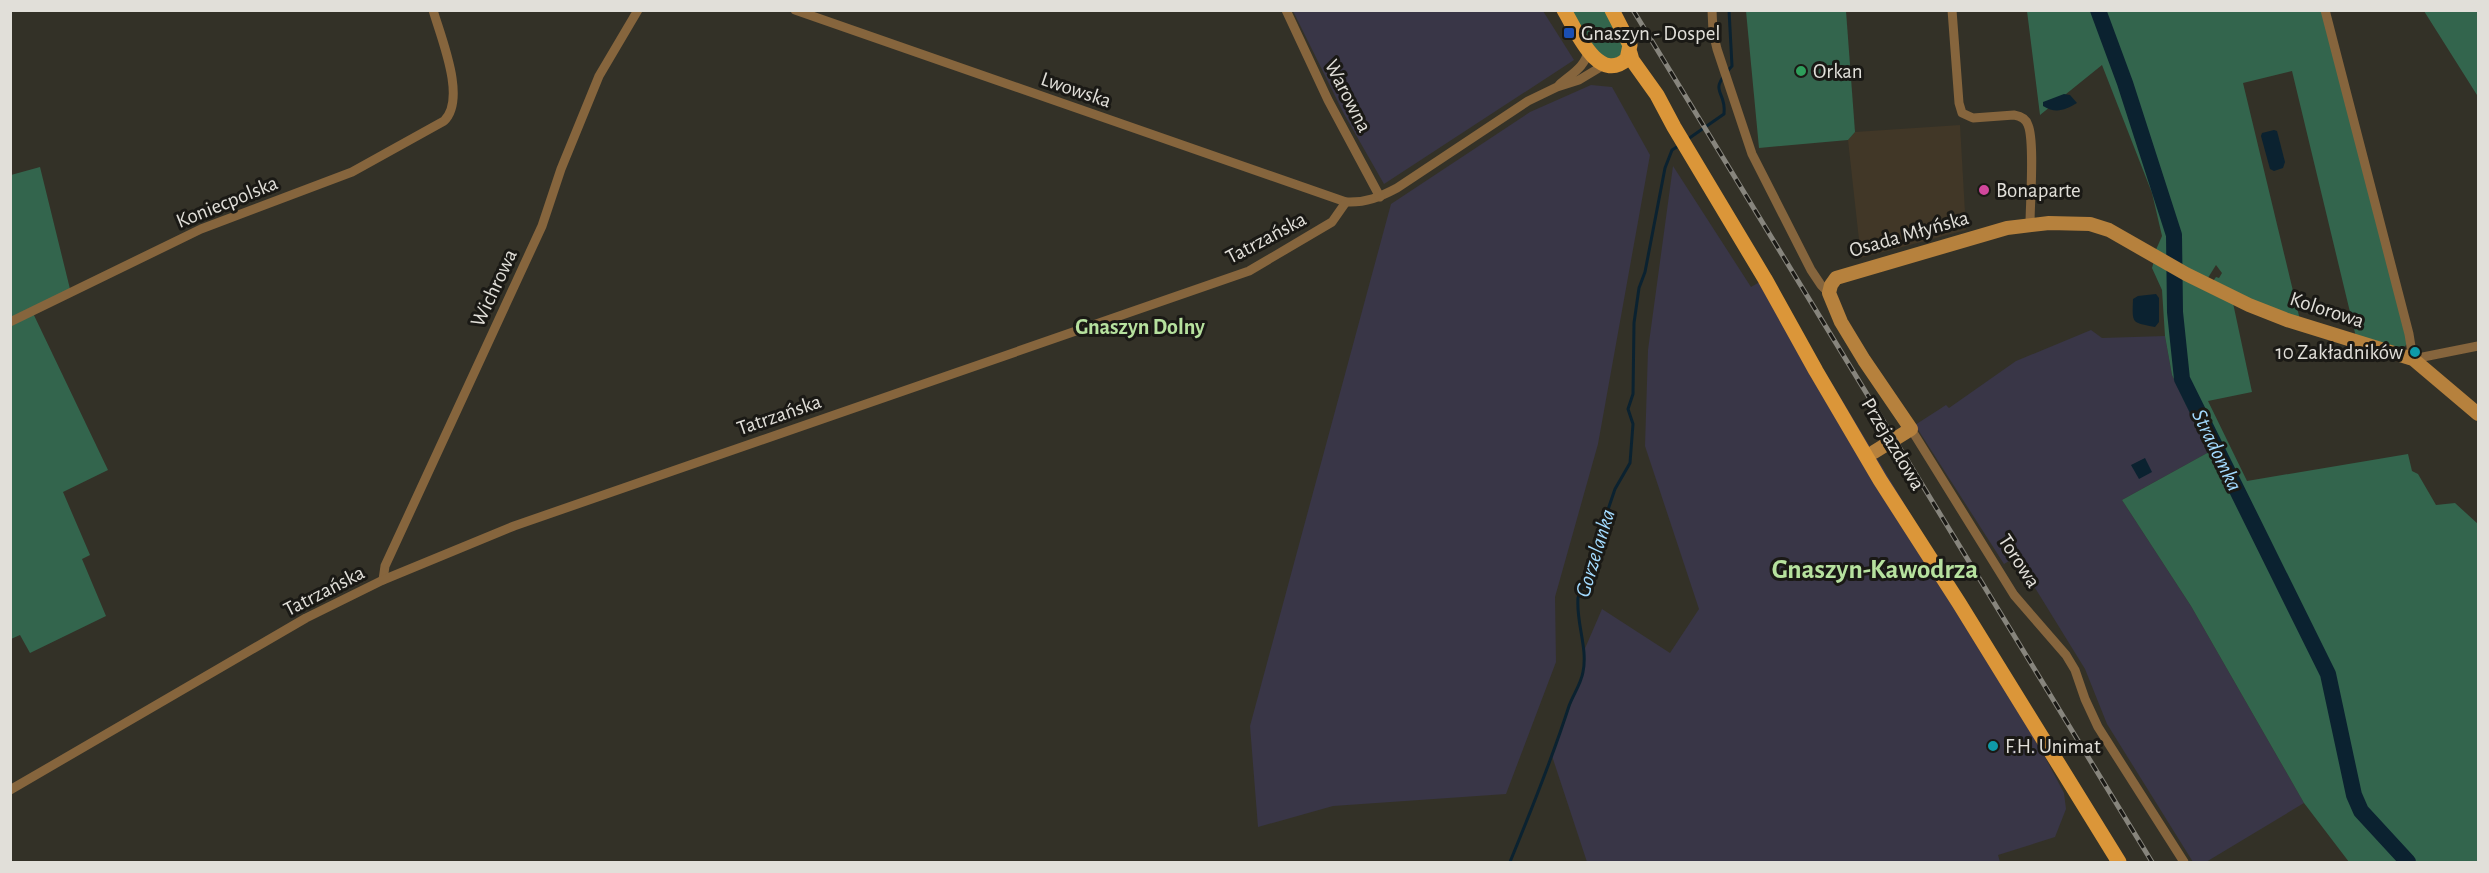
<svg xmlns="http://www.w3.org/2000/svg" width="2489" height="873" font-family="'Alegreya Sans',sans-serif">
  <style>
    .industrial { fill: #393647 }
    .education { fill: #413727 }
    .green { fill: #33654d }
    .water { fill: #0b2230 }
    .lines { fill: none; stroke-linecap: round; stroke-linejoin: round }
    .stream { stroke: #0b2230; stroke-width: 3 }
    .river { stroke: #0b2230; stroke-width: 16 }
    .street { stroke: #86653d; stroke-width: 9 }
    .secondary { stroke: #b6813d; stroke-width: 14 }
    .primary { stroke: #db9639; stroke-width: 15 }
    .rail-casing { stroke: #87857d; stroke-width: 5 }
    .rail { stroke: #1a1915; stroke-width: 3; stroke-dasharray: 9; stroke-linecap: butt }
    .transit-dot { fill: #1a4fb4; stroke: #1a1915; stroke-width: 2 }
    .leisure-dot { fill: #2e9e5b; stroke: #1a1915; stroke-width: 2 }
    .hotel-dot { fill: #d1479c; stroke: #1a1915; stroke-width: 2 }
    .culture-dot { fill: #0f9aa8; stroke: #1a1915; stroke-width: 2 }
    .labels { text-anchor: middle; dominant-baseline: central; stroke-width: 6; stroke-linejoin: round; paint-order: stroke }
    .poi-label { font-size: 21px; fill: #e1dfd9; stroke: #1a1915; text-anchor: start }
    .street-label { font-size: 21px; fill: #e1dfd9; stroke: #1a1915 }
    .neighbourhood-label { font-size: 22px; font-weight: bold; fill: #b6e19e; stroke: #1a1915 }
    .water-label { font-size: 22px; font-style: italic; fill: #a2dafe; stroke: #1a1915 }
    .district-label { font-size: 27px; font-weight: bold; fill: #b6e19e; stroke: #1a1915 }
  </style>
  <rect width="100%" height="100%" fill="#333127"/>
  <g class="industrial">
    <polygon points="1293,11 1543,11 1574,60 1384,184 1344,114"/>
    <polygon points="1591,85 1612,87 1650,155 1598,444 1555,597 1556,662 1506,794 1333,806 1258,827 1250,726 1391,204 1530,112"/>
    <polygon points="1673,166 1751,287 1765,279 1821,365 1934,553 1998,668 2064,793 2066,809 2055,837 1998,855 2000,862 1587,862 1552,756 1583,672 1583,653 1602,609 1670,653 1699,609 1645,446 1648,350"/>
    <polygon points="2091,330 2102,338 2165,336 2172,375 2209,452 2122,500 2191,606 2304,803 2206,862 2193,862 2107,724 2085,669 2016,557 2004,564 1915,425 1946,405 1949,408 2016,361"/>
  </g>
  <polygon class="education" points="1960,125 1966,230 1861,258 1848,140 1855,132"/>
  <g class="green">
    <path d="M1570,11H1606L1622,35L1623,55C1616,58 1611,61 1604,57C1592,51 1578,22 1570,11Z"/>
    <polygon points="1746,11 1846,11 1855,132 1848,140 1759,148"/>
    <polygon points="2027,11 2322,11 2405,327 2407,343 2403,350 2356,337 2292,71 2243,83 2300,320 2211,284 2216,277 2219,278 2222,273 2216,265 2206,281 2155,252 2162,236 2152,193 2102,65 2040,115"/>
    <polygon points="2424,11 2478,11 2478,97 2477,95"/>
    <polygon points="40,167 70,289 31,309 108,470 63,492 90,555 82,559 106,616 30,653 20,635 11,639 11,175"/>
    <polygon points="2154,261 2233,303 2252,392 2208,401 2247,481 2408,454 2412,471 2418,474 2436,505 2455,503 2478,524 2478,862 2349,862 2304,803 2191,606 2122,500 2209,452 2172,375 2165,336 2162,290 2152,268"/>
  </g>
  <g class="water">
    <path d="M2064,94L2070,95L2077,103C2065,110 2056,114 2043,106V102Z"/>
    <polygon points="2274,130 2277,131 2285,162 2283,168 2274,171 2270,169 2261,136 2262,133"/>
    <path d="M2156,294L2159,298V322L2155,327C2132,322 2132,325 2133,299L2138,296Z"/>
    <polygon points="2145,458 2152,472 2139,479 2131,465"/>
  </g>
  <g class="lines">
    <g class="stream">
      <path d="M1688,139L1724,114C1727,89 1706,94 1732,66L1729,10"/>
      <path d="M1510,862C1531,811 1552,759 1569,706C1573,695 1581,684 1583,672C1588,648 1576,623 1578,598L1615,489L1630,463L1633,424L1628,409L1633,394L1634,323L1639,288L1645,272L1665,168L1672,150L1680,145"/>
    </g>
    <polyline class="river" points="2098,10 2125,83 2174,235 2175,312 2182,379 2328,674 2354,795 2361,811 2408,862"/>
    <g class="street">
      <path d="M795,10L1346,202C1366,203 1380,197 1397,188L1528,101L1557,87L1579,80L1604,65"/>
      <polyline points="1286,10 1328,100 1380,197"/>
      <polyline points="1712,10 1713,32 1717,49 1752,154 1811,270 1821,285 1829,293"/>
      <path d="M1952,10L1959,103L1962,113L1973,118L2014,115C2020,116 2026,118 2028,125C2035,141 2030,203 2030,224"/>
      <polyline points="2325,10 2409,334 2413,359 2478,346"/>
      <path d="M1559,85C1571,74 1586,67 1588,50"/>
      <path d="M10,322L201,229L352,172L444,121C467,99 441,38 433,10"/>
      <polyline points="1911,429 2014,595 2066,655 2075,670 2085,699 2098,727 2184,862"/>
      <polyline points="383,580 385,566 542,226 561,169 599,76 638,10"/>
      <polyline points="10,790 306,618 383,580 514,526 1249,271 1332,222 1346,202"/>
    </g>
    <polyline class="secondary" points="1874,452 1911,429 1864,360 1841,322 1829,293 1831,285 1836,278 2007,228 2049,223 2090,224 2109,230 2186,274 2249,305 2287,320 2413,359 2478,414"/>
    <g class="primary">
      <path d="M1564,10C1576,30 1598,85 1627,59L1630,45L1612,10"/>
      <polyline points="1630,53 1632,60 1657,95 1674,127 1765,279 1816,371 1880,480 1959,603 2119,862"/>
    </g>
    <defs>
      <polyline id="rail" points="1633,10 2152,862"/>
    </defs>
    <use href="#rail" class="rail-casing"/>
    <use href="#rail" class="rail"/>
  </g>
  <rect class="transit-dot" x="1563" y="27" width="12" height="12" rx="3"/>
  <circle class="leisure-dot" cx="1801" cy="71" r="6"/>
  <circle class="hotel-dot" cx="1984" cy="190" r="6"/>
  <g class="culture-dot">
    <circle cx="2415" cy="352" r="6"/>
    <circle cx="1993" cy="746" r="6"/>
  </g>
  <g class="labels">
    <g class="poi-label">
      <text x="1581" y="33">Gnaszyn - Dospel</text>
      <text x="1813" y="71">Orkan</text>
      <text x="1996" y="190">Bonaparte</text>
      <text x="2403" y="352" text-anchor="end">10 Zakładników</text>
      <text x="2005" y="746">F.H. Unimat</text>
    </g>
    <g class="street-label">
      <text transform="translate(1076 90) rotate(19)">Lwowska</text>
      <text transform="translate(1348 96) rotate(63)">Warowna</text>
      <text transform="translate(227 202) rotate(-22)">Koniecpolska</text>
      <text transform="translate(1909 234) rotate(-16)">Osada Młyńska</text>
      <text transform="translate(1266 238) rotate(-28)">Tatrzańska</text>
      <text transform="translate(494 288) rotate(-65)">Wichrowa</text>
      <text transform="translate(2327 310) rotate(18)">Kolorowa</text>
      <text transform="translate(779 415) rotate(-19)">Tatrzańska</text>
      <text transform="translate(1893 444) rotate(59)">Przejazdowa</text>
      <text transform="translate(2019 561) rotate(57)">Torowa</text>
      <text transform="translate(324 591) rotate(-27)">Tatrzańska</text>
    </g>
    <g class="neighbourhood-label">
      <text x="1140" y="327">Gnaszyn Dolny</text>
    </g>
    <g class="water-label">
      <text transform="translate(2217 450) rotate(64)">Stradomka</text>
      <text transform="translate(1595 553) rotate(-73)">Gorzelanka</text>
    </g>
    <g class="district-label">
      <text x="1875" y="569">Gnaszyn-Kawodrza</text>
    </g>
  </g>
  <rect width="2489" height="873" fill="none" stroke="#e1dfd9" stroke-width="24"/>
</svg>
